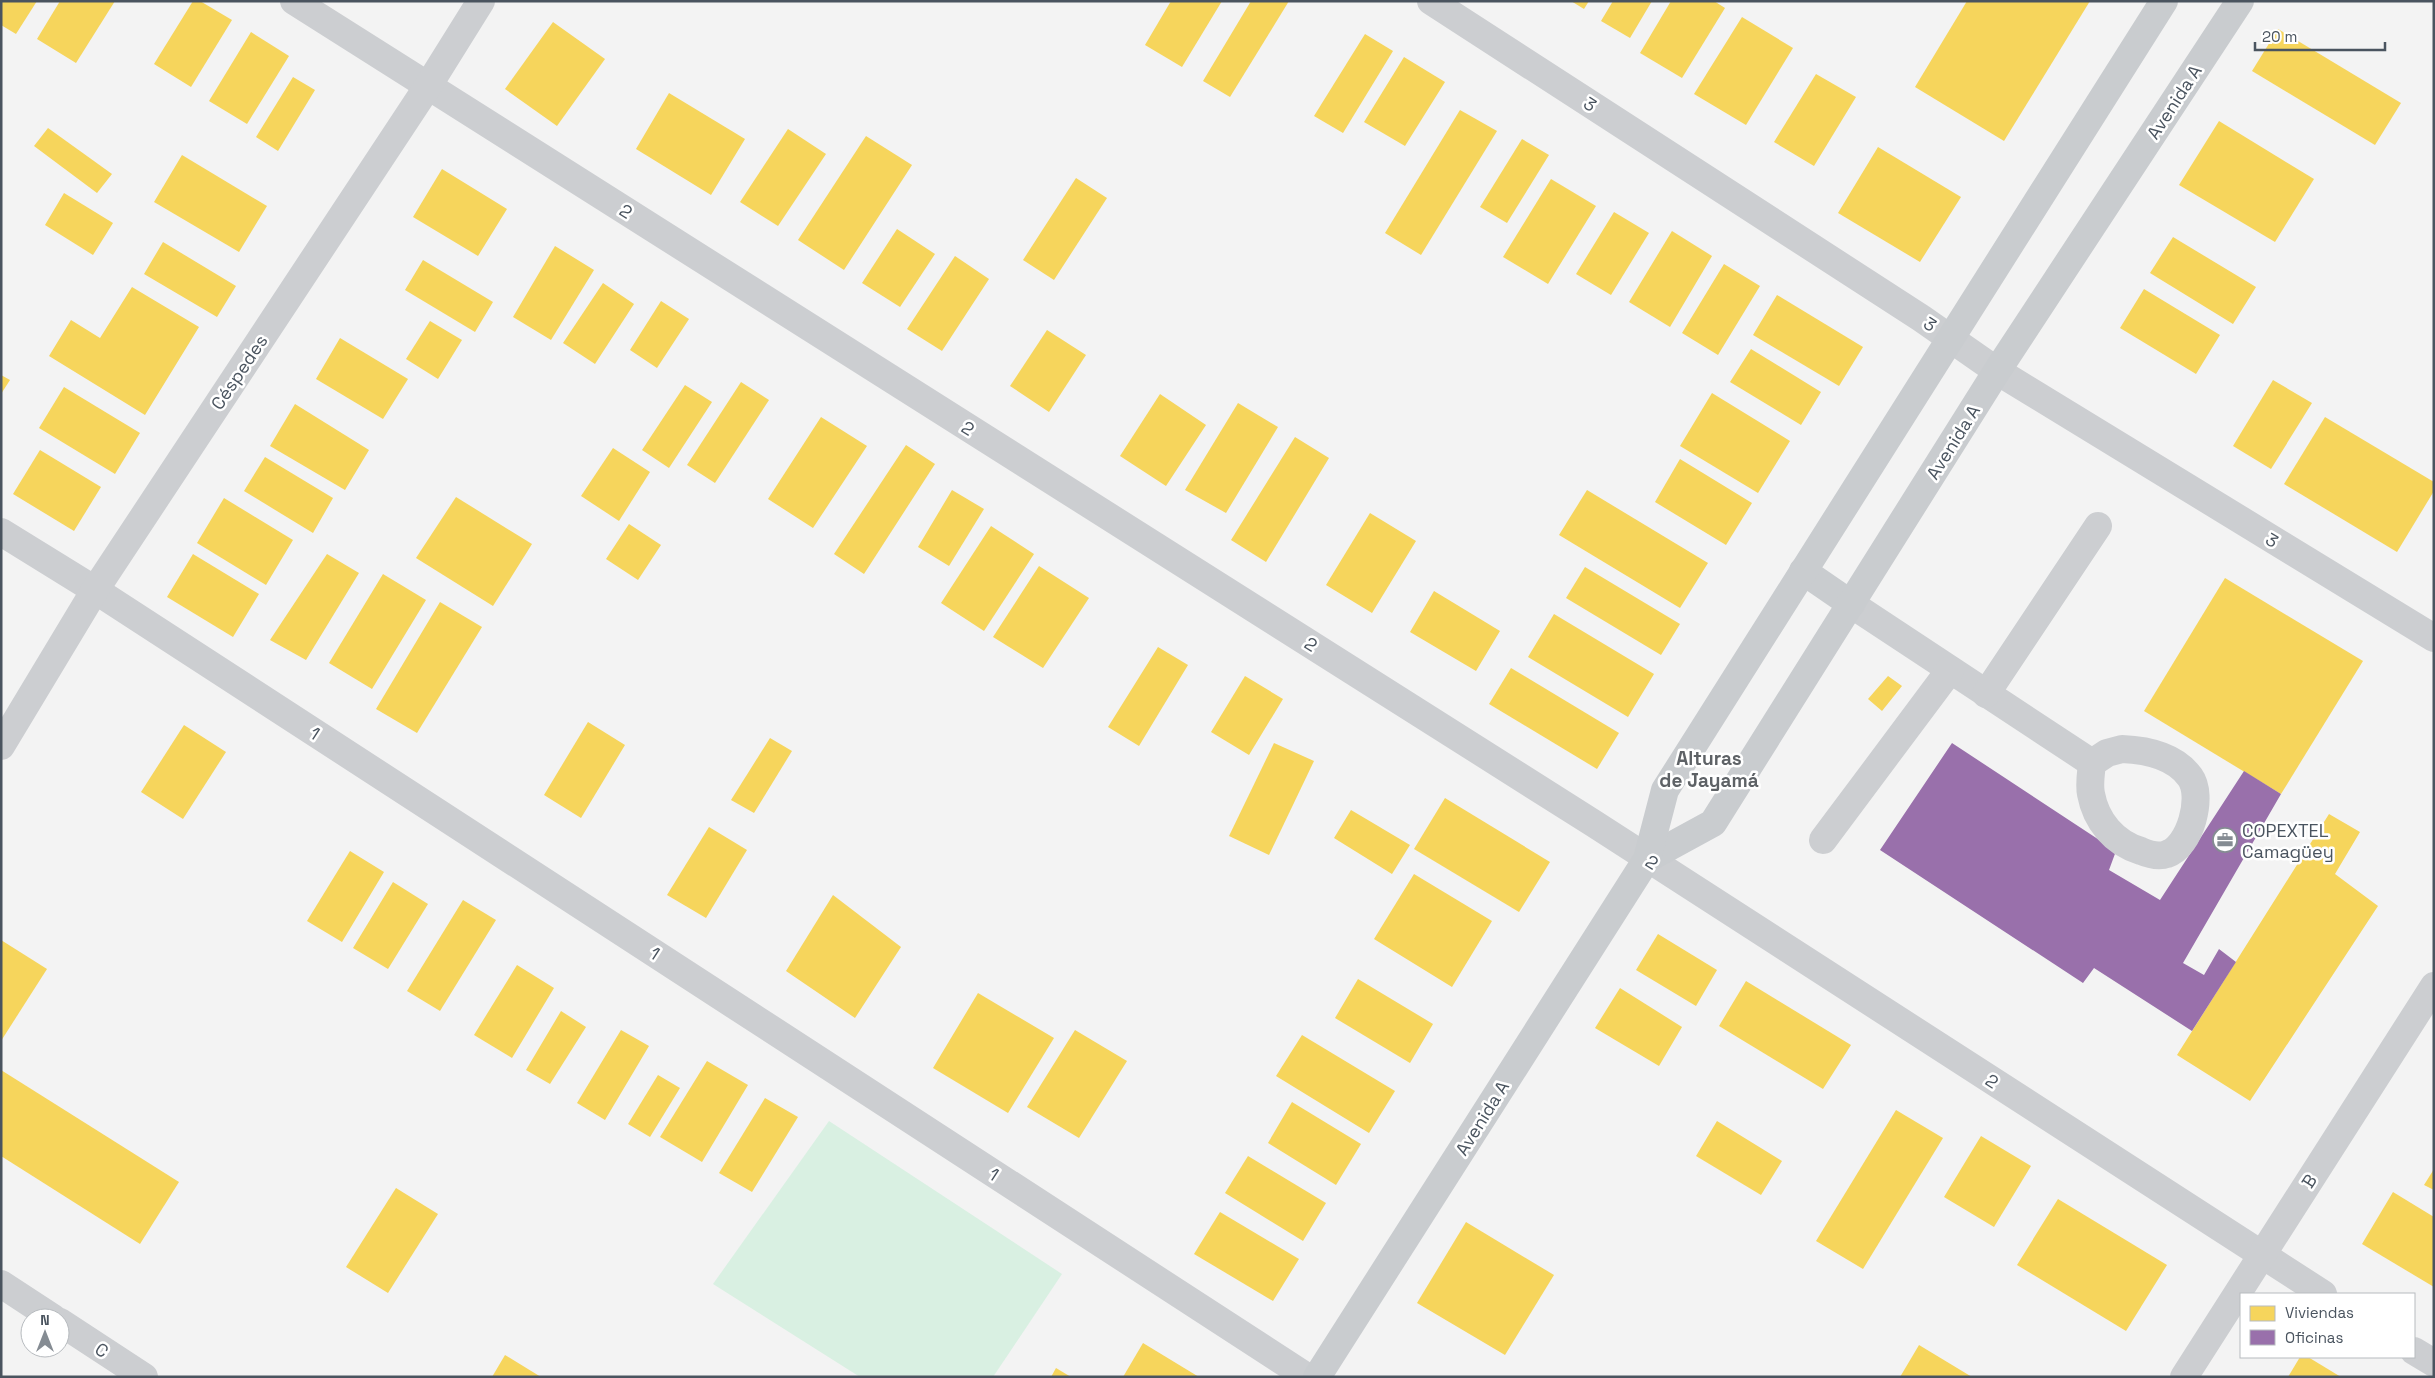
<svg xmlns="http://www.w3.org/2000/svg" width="2435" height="1378" font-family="'Space Grotesk',sans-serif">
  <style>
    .green { fill: #d9f0e2 }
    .homes { fill: #f6d55c }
    .offices { fill: #9970ab }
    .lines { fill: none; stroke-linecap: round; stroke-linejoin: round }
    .minor { stroke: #ccced1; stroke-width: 28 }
    .major { stroke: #c9cccf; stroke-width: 28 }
    .labels { text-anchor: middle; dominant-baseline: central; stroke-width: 5; stroke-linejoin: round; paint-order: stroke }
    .street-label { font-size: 18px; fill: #4a545f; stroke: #fff }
    .poi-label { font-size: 18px; fill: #4a545f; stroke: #fff; text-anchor: start }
    .neighbourhood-label { font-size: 19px; font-weight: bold; fill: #5e6266; stroke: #fff }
  </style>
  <rect width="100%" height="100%" fill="#f3f3f3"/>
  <polygon class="green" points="829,1121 1062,1274 993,1377 860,1377 713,1284"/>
  <g class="homes">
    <polygon points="1,1 37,1 16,34 1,25"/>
    <polygon points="60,1 115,1 76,63 37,39"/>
    <polygon points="193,1 200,1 232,20 191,87 154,64"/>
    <polygon points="1171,1 1222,1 1182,67 1145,45"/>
    <polygon points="1251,1 1289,1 1230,97 1203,81"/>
    <polygon points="1571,1 1589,1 1584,9"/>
    <polygon points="1613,1 1652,1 1630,38 1601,21"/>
    <polygon points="1671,1 1714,1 1725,8 1682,78 1640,53"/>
    <polygon points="1967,1 2090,1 2004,141 1915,87"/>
    <polygon points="1742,17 1793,48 1746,125 1694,94"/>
    <polygon points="553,22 605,59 557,126 505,89"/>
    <polygon points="2278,29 2401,103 2375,145 2252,71"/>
    <polygon points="251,32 289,56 247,124 209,101"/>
    <polygon points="1365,34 1393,51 1343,133 1314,116"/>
    <polygon points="1404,57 1445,82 1405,146 1364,122"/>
    <polygon points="1816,74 1856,97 1814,166 1774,142"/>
    <polygon points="293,77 315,90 278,151 256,137"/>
    <polygon points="669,93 745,139 711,195 636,149"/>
    <polygon points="1460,110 1497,131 1421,255 1385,233"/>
    <polygon points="2219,121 2314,179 2275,242 2179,185"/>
    <polygon points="48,128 112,174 97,193 34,146"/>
    <polygon points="788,129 826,154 778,226 740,202"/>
    <polygon points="866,136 912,165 844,270 798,240"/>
    <polygon points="1522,139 1549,155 1507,223 1480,207"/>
    <polygon points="1878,147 1961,197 1920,262 1838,213"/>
    <polygon points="182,155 267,206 239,252 154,202"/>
    <polygon points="442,169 507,209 478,256 413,217"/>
    <polygon points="1076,178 1107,198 1054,280 1023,260"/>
    <polygon points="1551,179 1596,206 1548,284 1503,257"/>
    <polygon points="64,193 113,223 93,255 45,225"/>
    <polygon points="1614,212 1649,233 1611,295 1576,274"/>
    <polygon points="897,229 935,254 900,307 862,283"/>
    <polygon points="1672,231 1712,256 1670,327 1629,302"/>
    <polygon points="2173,237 2256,287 2233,324 2150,273"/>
    <polygon points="163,242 236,286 217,317 144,274"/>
    <polygon points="555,246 594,270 551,340 513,317"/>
    <polygon points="955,256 989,279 942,351 907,329"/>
    <polygon points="423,260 493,302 475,332 405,290"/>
    <polygon points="1724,264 1760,286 1718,355 1682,333"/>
    <polygon points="603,283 634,304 595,364 563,343"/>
    <polygon points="132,287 199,327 145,415 49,356 71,320 100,338"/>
    <polygon points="2144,289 2220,335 2196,374 2120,328"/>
    <polygon points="1777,295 1863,347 1839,386 1753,335"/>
    <polygon points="661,301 689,319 657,368 630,350"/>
    <polygon points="430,321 462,340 438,379 406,359"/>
    <polygon points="1047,330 1086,355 1049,412 1010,386"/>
    <polygon points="340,338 408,379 383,419 316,379"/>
    <polygon points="1751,349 1821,392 1801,425 1730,382"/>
    <polygon points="1,375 10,380 1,394"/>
    <polygon points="2273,380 2312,403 2271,469 2233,446"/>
    <polygon points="741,382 769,400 715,483 687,465"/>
    <polygon points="685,385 712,402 669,468 642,450"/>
    <polygon points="64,387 140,433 115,474 39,428"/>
    <polygon points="1712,393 1790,441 1758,493 1680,446"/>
    <polygon points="1160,394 1206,425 1166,486 1120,456"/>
    <polygon points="1238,403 1278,427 1226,513 1185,490"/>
    <polygon points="295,404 369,450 345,490 270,446"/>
    <polygon points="821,417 867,446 813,528 768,499"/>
    <polygon points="2325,417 2434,482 2434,491 2397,552 2284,484"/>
    <polygon points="1295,437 1329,458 1266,562 1231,540"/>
    <polygon points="906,445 935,464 864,574 834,554"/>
    <polygon points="613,448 650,472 619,521 581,496"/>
    <polygon points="40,450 101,487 74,531 13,494"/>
    <polygon points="265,457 333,498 313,533 244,491"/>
    <polygon points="1680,459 1752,503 1726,545 1655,502"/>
    <polygon points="952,490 984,509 949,566 918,547"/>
    <polygon points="1587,490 1708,563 1680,608 1559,535"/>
    <polygon points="456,497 532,544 493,606 416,558"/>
    <polygon points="224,498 293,540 266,585 197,543"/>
    <polygon points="1370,513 1416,541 1372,613 1326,585"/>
    <polygon points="629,524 661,545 638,580 606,559"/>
    <polygon points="991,526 1034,554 984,631 941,603"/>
    <polygon points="193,554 259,594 233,637 167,597"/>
    <polygon points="327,554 359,573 306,660 270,640"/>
    <polygon points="1039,566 1089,598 1043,668 993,637"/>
    <polygon points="1585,567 1680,624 1661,655 1566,598"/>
    <polygon points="383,574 426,600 372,689 329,663"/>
    <polygon points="2225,578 2363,661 2281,794 2144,711"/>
    <polygon points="1434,591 1500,631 1476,671 1410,632"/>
    <polygon points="440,602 482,627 417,733 376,709"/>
    <polygon points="1554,614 1654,674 1628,717 1528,657"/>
    <polygon points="1158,647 1188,665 1139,746 1108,727"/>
    <polygon points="1511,668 1619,733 1597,769 1489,704"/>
    <polygon points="1245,676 1283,699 1249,755 1211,732"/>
    <polygon points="1888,676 1902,686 1882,711 1868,699"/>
    <polygon points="588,722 625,745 581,818 544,795"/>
    <polygon points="184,725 226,752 183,819 141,792"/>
    <polygon points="770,738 792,751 754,813 731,800"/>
    <polygon points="1274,743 1314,761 1269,855 1229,836"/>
    <polygon points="1445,798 1550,862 1519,912 1414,849"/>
    <polygon points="1351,810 1410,845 1392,874 1334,838"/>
    <polygon points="2329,814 2360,832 2335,874 2378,906 2250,1101 2177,1055"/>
    <polygon points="709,827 747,850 706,918 667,895"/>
    <polygon points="350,851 384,872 342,942 307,921"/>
    <polygon points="1414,874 1492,921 1452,987 1374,939"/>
    <polygon points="393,882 428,904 388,969 353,948"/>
    <polygon points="833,895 901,947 855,1018 786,971"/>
    <polygon points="463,900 496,920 440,1011 407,991"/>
    <polygon points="1658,934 1717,970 1696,1006 1636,970"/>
    <polygon points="1,940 47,969 1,1041"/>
    <polygon points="517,965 554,988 512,1058 474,1035"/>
    <polygon points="1358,979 1433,1024 1410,1063 1335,1018"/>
    <polygon points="1746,981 1851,1045 1823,1089 1719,1026"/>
    <polygon points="1620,988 1682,1027 1659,1066 1595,1028"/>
    <polygon points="978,993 1054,1038 1008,1113 933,1068"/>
    <polygon points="561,1011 586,1027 550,1084 526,1070"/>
    <polygon points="621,1030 649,1046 605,1120 577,1103"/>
    <polygon points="1075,1030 1127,1061 1079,1138 1027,1107"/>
    <polygon points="1302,1035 1395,1091 1369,1133 1276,1076"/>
    <polygon points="707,1061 748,1085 702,1162 660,1137"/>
    <polygon points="1,1070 179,1182 140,1244 1,1156"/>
    <polygon points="658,1075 680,1088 650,1137 628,1124"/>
    <polygon points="765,1098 798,1117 752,1192 719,1173"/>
    <polygon points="1292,1102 1361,1144 1336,1185 1268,1143"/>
    <polygon points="1896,1110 1943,1138 1863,1269 1816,1241"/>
    <polygon points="1717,1121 1782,1161 1761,1195 1696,1156"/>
    <polygon points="1981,1136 2031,1166 1994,1227 1944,1197"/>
    <polygon points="1248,1156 1326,1203 1303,1241 1225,1193"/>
    <polygon points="2434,1169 2434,1190 2424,1185"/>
    <polygon points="396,1188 438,1214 388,1293 346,1267"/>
    <polygon points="2393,1192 2434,1217 2434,1287 2362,1244"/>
    <polygon points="2058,1199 2167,1265 2126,1331 2017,1265"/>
    <polygon points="1220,1212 1299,1259 1273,1301 1194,1254"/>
    <polygon points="1466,1222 1554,1275 1505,1355 1417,1303"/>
    <polygon points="1143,1343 1199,1377 1123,1377"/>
    <polygon points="1919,1345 1972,1377 1900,1377"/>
    <polygon points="505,1355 541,1377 492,1377"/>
    <polygon points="2300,1357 2308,1357 2341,1377 2288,1377"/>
    <polygon points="1056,1368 1071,1377 1051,1377"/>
  </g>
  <polygon class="offices" points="1952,743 2116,851 2109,870 2160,900 2244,771 2281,794 2183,963 2204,975 2219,949 2236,962 2192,1031 2094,968 2083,983 1880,850"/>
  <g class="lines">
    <g class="minor">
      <polyline points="294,1 1593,823 2323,1294"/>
      <polyline points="1431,1 1921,318 1997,371 2434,638"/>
      <polyline points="1,532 95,590 1307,1377"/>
      <polyline points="1851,604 2092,763"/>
      <polyline points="1986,694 2098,526"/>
      <polyline points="1,746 95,590 428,86 481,1"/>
      <path d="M2122,749C2146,750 2175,756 2190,777C2204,796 2190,847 2167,854C2159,857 2148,854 2141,851C2114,843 2096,821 2091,794C2089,785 2091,773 2092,763L2107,753Z"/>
      <polyline points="1823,840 1950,670"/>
      <polyline points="1,1284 53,1318"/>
      <polyline points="60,1322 144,1377"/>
      <polyline points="2414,1351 2434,1363"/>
      <polyline points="2184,1377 2434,986"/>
    </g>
    <g class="major">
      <polyline points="1803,571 1851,604"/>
      <polyline points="1647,859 1713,823 1997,371 2240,1"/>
      <polyline points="1317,1377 1647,859 1665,790 2164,1"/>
    </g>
  </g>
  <defs>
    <symbol id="office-ring" viewBox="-11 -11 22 22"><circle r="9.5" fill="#fff" stroke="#858c93" stroke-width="1.5"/><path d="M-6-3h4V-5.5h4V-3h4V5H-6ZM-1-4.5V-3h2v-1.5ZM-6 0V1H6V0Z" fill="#858c93"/></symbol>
  </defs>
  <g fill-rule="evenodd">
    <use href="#office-ring" x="2211" y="826" width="28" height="28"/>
  </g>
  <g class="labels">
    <g class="street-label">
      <text transform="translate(2174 102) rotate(-57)">Avenida A</text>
      <text transform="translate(1590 104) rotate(33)">3</text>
      <text transform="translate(626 211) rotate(32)">2</text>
      <text transform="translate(1930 324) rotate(33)">3</text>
      <text transform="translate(239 372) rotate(-56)">Céspedes</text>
      <text transform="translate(968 428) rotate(32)">2</text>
      <text transform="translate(1953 442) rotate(-58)">Avenida A</text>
      <text transform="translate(2272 540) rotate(31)">3</text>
      <text transform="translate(1311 644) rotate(32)">2</text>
      <text transform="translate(315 733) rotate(33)">1</text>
      <text transform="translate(1652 862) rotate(32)">2</text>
      <text transform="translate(655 953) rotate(33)">1</text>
      <text transform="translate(1992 1081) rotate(33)">2</text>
      <text transform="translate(1482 1118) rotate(-58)">Avenida A</text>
      <text transform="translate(994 1174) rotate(33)">1</text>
      <text transform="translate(2309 1181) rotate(-57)">B</text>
      <text transform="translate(102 1350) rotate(33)">C</text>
    </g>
    <g class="poi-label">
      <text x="2242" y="830">COPEXTEL<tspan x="2242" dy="21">Camagüey</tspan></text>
    </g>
    <g class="neighbourhood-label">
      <text x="1709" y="758">Alturas<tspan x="1709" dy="22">de Jayamá</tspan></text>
    </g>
  </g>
  <rect width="2435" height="1378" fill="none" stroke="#4a545f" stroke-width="5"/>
  <rect x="2240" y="1293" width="175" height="65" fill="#ffffff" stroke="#b7bbbf"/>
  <rect x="2250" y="1306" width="25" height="15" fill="#f6d55c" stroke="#b7bbbf"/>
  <text x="2285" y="1318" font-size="15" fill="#4a545f">Viviendas</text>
  <rect x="2250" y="1330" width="25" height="15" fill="#9970ab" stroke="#b7bbbf"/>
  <text x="2285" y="1343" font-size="15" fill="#4a545f">Oficinas</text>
  <g transform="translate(45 1333)"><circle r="24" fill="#ffffff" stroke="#b7bbbf"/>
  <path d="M0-4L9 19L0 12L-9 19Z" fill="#858c93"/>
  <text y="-8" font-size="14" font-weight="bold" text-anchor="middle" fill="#4a545f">N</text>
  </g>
  <path d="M2255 42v8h130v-8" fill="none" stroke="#4a545f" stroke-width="2.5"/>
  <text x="2262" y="42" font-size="15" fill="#4a545f" stroke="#ffffff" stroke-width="4" paint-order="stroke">20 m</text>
</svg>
